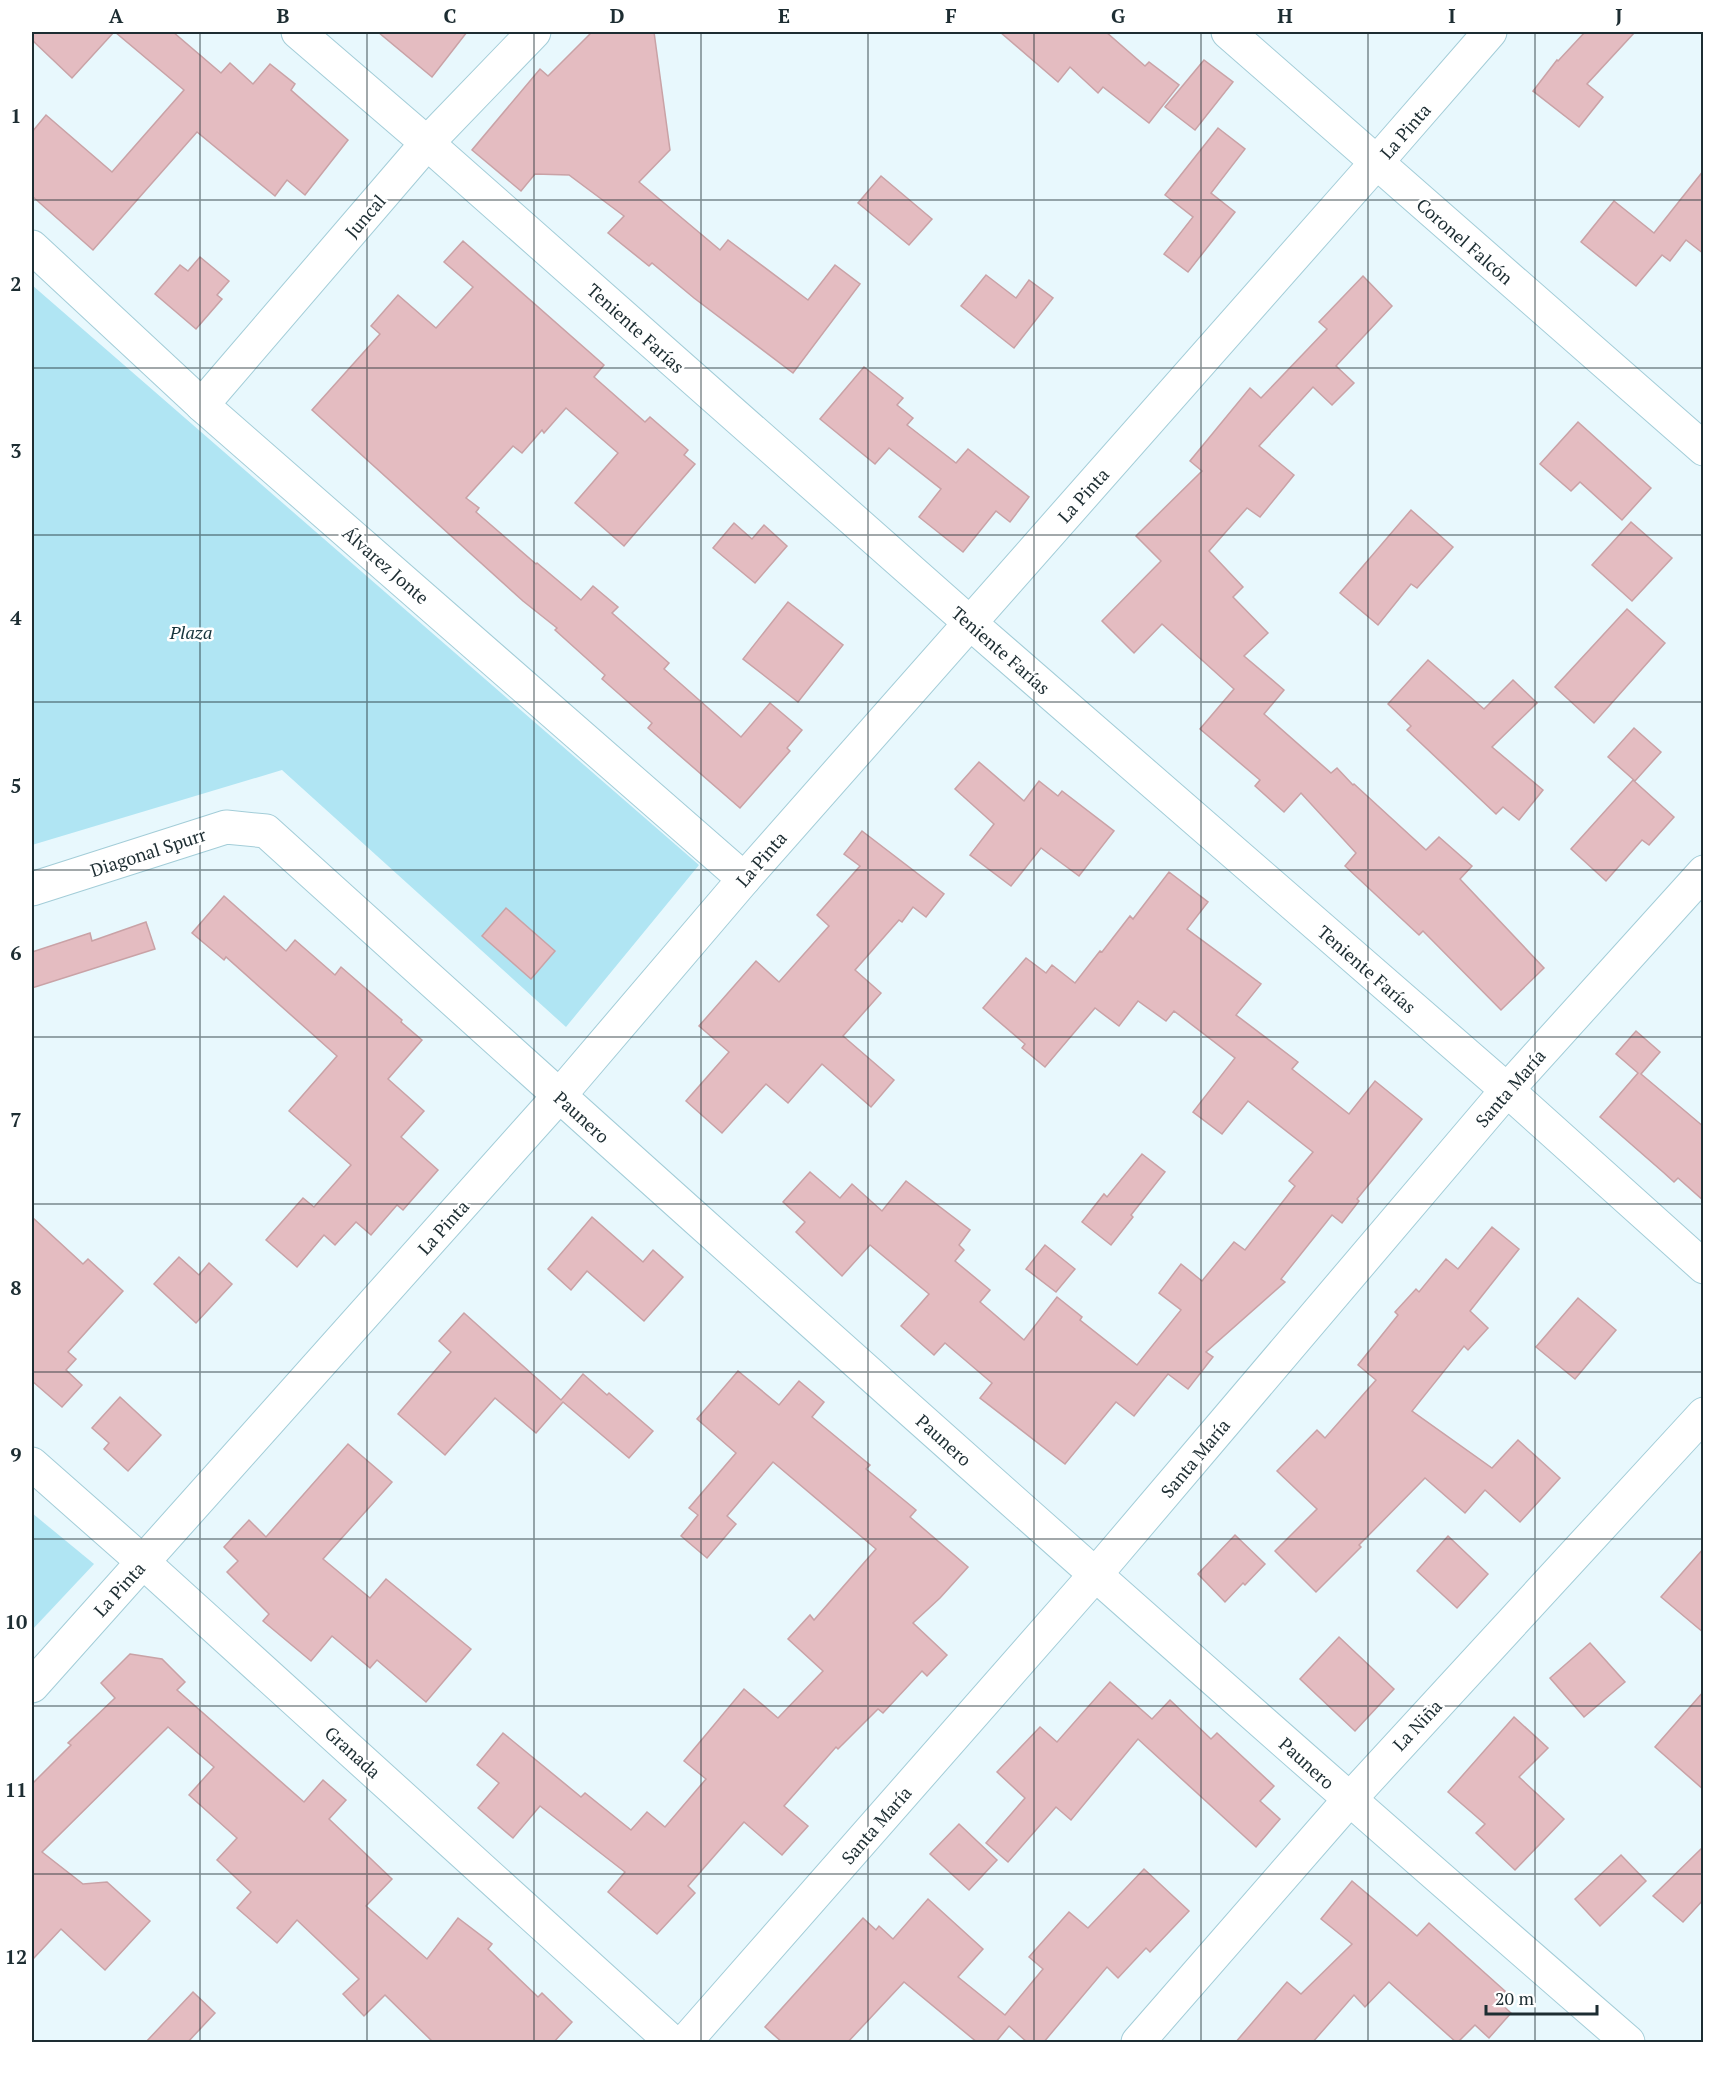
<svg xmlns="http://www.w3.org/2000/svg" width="1735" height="2074" font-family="'PT Serif',serif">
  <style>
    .green { fill: #b0e5f3 }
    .building { fill: #e4bcc1; stroke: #c9a2a6; stroke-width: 1.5 }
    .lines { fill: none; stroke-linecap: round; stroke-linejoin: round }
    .minor-casing { stroke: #a3cdd8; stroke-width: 35 }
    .minor { stroke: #fff; stroke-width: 33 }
    .grid { fill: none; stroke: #1d2d32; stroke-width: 1.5; stroke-opacity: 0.55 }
    .labels { text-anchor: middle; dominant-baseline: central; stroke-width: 5; stroke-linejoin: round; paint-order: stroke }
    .street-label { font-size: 18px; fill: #1d2d32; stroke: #fff }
    .park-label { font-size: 18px; font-style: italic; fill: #16343c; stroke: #fff }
    .neatline { fill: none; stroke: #1d2d32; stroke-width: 2 }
    .grid-label { font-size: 20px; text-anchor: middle; font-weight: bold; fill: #1d2d32 }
  </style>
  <rect width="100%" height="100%" fill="#e8f8fd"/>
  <g class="green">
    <polygon points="32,285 699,865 566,1027 282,770 32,845"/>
    <polygon points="32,1513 94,1564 32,1630"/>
  </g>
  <g class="building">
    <polygon points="32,32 114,32 72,78 32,40"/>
    <polygon points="115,32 173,32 221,73 230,63 253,84 270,64 295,84 291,90 348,140 305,195 287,180 275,196 197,132 93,250 32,196 32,132 46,115 112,172 184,90"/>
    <polygon points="378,32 467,32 432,77"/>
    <polygon points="592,32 654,32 670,150 639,182 720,250 728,240 808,300 835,265 860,284 793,373 694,298 652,263 649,266 608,233 624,216 569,175 535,174 521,191 472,150 540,69 548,76"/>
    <polygon points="1000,32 1106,32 1145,66 1149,62 1179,85 1149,123 1103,87 1098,93 1070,67 1058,82"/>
    <polygon points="1585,32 1635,32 1587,84 1603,97 1579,127 1533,91 1557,60 1558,61"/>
    <polygon points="1204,60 1233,82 1195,130 1165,107"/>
    <polygon points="1218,128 1245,149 1211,193 1235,212 1188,272 1164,254 1193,217 1165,195"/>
    <polygon points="1704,170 1704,254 1686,240 1670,261 1662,255 1636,286 1581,242 1614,201 1654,233"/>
    <polygon points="881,176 932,219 909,245 858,203"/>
    <polygon points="463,241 604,365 594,377 645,422 650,417 688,450 684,455 695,464 624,546 575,503 618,453 566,408 544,433 542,430 522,453 513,446 466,498 479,508 476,512 536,564 537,563 581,600 593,586 618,607 612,613 669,663 664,669 741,737 770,703 802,730 787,748 790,751 740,808 648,728 652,723 602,679 605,675 555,630 557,628 523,601 312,410 380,334 371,326 398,295 436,328 473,287 444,262"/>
    <polygon points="200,257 229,281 217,295 222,299 196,329 155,294 180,265 188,271"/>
    <polygon points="986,275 1016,298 1029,280 1053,298 1014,348 961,306"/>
    <polygon points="1363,276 1392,306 1336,366 1354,383 1332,405 1313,387 1259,446 1294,475 1260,517 1247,508 1209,551 1243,587 1233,597 1268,633 1244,656 1284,690 1264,714 1331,773 1337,768 1353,785 1354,784 1426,850 1439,837 1472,866 1460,879 1544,968 1501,1010 1423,931 1419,935 1345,866 1356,853 1301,793 1284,812 1255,786 1260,780 1200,729 1234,689 1162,624 1134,653 1102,621 1161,561 1136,536 1202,471 1190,461 1250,388 1261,398 1327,329 1319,322"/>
    <polygon points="864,367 903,398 897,405 913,418 907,425 956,463 968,449 1029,497 1010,522 996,511 963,552 919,517 941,489 889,448 875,464 820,419"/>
    <polygon points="1578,422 1651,488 1622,520 1580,482 1571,491 1540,464"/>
    <polygon points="1411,510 1453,547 1417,588 1411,584 1378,625 1340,593"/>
    <polygon points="1631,522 1672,558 1632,601 1592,565"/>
    <polygon points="734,523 752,539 764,525 787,546 755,583 713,548"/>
    <polygon points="788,602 843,645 798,702 743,659"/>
    <polygon points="1627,609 1665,643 1594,723 1555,687"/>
    <polygon points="1428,660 1484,709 1513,680 1537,703 1492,747 1543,790 1519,820 1503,807 1496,814 1407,730 1411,726 1388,704"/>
    <polygon points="1634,728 1661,752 1635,781 1608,757"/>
    <polygon points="979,762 1024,801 1039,781 1058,796 1062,791 1114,831 1079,876 1041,848 1011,886 970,855 994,824 955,789"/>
    <polygon points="1633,780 1674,817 1649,845 1642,840 1606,881 1571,849"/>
    <polygon points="862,831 944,894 926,917 913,907 902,922 899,920 855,970 881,993 843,1036 894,1080 871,1107 822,1064 788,1103 766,1084 722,1133 686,1101 729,1052 699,1026 756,961 779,982 829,926 817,915 860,866 844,854"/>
    <polygon points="1169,872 1208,902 1187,929 1261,984 1236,1015 1298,1062 1292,1069 1349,1114 1375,1081 1422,1119 1357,1199 1359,1201 1342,1223 1332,1215 1281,1279 1285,1282 1206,1352 1213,1357 1188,1389 1168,1374 1134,1416 1116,1402 1065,1464 980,1398 992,1383 945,1343 934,1355 901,1326 929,1294 870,1245 842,1276 796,1232 805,1222 783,1202 810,1172 840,1198 852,1184 882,1211 906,1181 970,1230 959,1245 964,1250 955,1261 990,1290 980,1302 1024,1340 1057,1297 1082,1317 1080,1320 1137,1365 1181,1310 1159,1293 1181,1264 1202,1281 1234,1242 1245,1250 1295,1186 1289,1181 1313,1152 1248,1101 1222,1134 1193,1112 1235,1058 1174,1011 1166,1021 1138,1001 1119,1026 1095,1008 1045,1067 1022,1048 1025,1044 983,1008 1026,958 1046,973 1052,965 1075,983 1100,951 1102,952 1130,916 1133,919"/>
    <polygon points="224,896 286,951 295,940 335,975 341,967 402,1020 401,1022 422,1040 388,1079 424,1111 401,1137 438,1170 403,1210 397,1205 371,1235 356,1222 335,1245 324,1235 297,1267 266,1240 303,1198 314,1207 351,1165 289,1111 337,1056 226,957 224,960 192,933"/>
    <polygon points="506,908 555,951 531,979 482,936"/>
    <polygon points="146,922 155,949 32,988 32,952 90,933 92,941"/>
    <polygon points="1636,1031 1660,1052 1641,1074 1704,1127 1704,1201 1678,1178 1674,1182 1663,1172 1600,1117 1638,1073 1616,1054"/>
    <polygon points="1142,1154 1165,1172 1131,1215 1133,1217 1111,1245 1082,1222 1104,1194 1107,1197"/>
    <polygon points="32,1217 83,1264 88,1259 123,1291 68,1352 76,1359 66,1370 82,1385 62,1407 32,1381"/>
    <polygon points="592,1217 643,1262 653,1250 683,1277 644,1321 587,1271 571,1290 548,1269"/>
    <polygon points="1492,1227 1519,1249 1470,1311 1488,1328 1468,1350 1464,1346 1412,1411 1492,1468 1518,1440 1560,1478 1520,1522 1485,1490 1465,1513 1425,1478 1359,1545 1361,1547 1316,1592 1275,1551 1317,1509 1277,1471 1317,1430 1325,1438 1376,1380 1358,1365 1398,1315 1395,1312 1416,1289 1419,1292 1446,1259 1458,1269"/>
    <polygon points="1045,1245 1075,1269 1056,1292 1026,1269"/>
    <polygon points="179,1257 199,1275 209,1263 232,1284 196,1323 154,1284"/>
    <polygon points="1578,1298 1616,1330 1575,1379 1536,1347"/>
    <polygon points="464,1313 561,1400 583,1374 607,1395 609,1393 653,1431 629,1458 563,1402 536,1433 495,1398 445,1455 398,1414 451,1352 439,1341"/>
    <polygon points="738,1371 779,1405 799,1381 824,1402 812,1417 870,1465 866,1469 916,1510 910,1517 968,1567 940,1598 913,1623 947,1655 927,1676 922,1671 883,1713 878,1709 838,1749 836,1747 784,1806 808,1826 782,1855 744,1822 688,1886 695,1893 657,1934 608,1892 625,1872 540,1806 513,1838 478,1808 499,1783 477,1765 503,1733 581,1797 585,1793 631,1830 647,1812 665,1827 706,1779 684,1761 744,1689 778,1718 823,1671 788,1639 810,1615 814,1620 876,1549 773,1462 727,1516 736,1524 707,1558 681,1536 698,1515 689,1508 736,1453 697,1419"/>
    <polygon points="120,1397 161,1435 128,1471 104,1449 109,1443 92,1428"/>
    <polygon points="348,1444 392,1482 323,1559 370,1598 386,1579 471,1649 426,1702 377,1660 370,1668 332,1636 311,1661 263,1621 269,1614 227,1572 238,1561 224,1547 249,1520 266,1537"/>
    <polygon points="1235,1535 1265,1564 1245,1585 1243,1583 1225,1602 1198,1574"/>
    <polygon points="1448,1536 1488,1574 1457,1608 1417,1571"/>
    <polygon points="1704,1548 1704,1633 1661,1597"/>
    <polygon points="1339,1637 1394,1689 1355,1731 1300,1679"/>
    <polygon points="1590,1643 1625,1682 1584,1717 1550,1678"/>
    <polygon points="130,1654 162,1659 185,1682 177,1690 304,1802 323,1780 346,1800 329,1819 392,1879 366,1906 427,1959 458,1918 492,1944 488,1949 538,1997 542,1993 572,2022 553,2043 434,2043 385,1995 364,2016 343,1994 359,1979 297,1920 277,1943 237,1908 251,1892 217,1860 237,1838 189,1795 214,1767 168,1727 42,1852 83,1884 107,1882 150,1921 105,1970 61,1929 32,1960 32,1784 71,1745 68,1743 115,1698 101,1683"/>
    <polygon points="1110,1682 1152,1719 1170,1700 1211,1739 1217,1733 1274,1786 1260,1801 1280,1819 1256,1847 1138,1739 1071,1820 1056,1807 1008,1862 986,1843 1025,1798 997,1772 1040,1727 1057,1742"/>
    <polygon points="1704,1691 1704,1790 1655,1747"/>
    <polygon points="1514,1717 1548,1748 1519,1777 1564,1819 1515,1870 1476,1833 1485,1824 1448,1792"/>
    <polygon points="959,1824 997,1860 969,1890 930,1854"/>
    <polygon points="1704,1846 1704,1899 1683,1922 1653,1896"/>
    <polygon points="1621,1855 1646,1881 1600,1926 1575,1899"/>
    <polygon points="1144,1869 1189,1911 1150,1952 1146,1948 1118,1978 1107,1967 1043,2043 1028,2043 1009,2026 995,2043 978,2043 904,1982 847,2043 783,2043 765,2027 863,1918 876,1930 879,1926 893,1939 928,1899 983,1949 958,1977 1005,2015 1043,1969 1029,1957 1069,1912 1088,1928"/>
    <polygon points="1352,1881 1417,1936 1429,1923 1505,1991 1497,2000 1511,2013 1489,2038 1475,2025 1457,2043 1389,1982 1365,2007 1354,1995 1312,2043 1235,2043 1287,1982 1301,1994 1352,1944 1321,1919"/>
    <polygon points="193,1992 215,2013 187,2043 145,2043"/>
  </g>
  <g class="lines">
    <defs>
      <g id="minor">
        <polyline points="298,32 427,143 970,623 1507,1090 1704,1267"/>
        <polyline points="1228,32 1704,449"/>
        <polyline points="32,247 202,405 744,879"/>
        <polyline points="202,405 427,143 534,32"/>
        <path d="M32,889L226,827L266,831C717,1239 1169,1644 1628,2042"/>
        <polyline points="32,1464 143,1562 672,2042"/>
        <polyline points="32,1686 559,1096 744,879 1376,163 1490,32"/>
        <polyline points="685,2042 1095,1575 1507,1090 1704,872"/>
        <polyline points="1138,2042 1349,1800 1704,1414"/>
      </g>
    </defs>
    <use href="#minor" class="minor-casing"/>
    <use href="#minor" class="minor"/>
  </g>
  <path class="grid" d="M200,32V2042M367,32V2042M534,32V2042M701,32V2042M868,32V2042M1034,32V2042M1201,32V2042M1368,32V2042M1535,32V2042M32,200H1704M32,368H1704M32,535H1704M32,702H1704M32,870H1704M32,1037H1704M32,1204H1704M32,1372H1704M32,1539H1704M32,1706H1704M32,1874H1704"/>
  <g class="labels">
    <g class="street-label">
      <text transform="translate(1405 131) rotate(-49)">La Pinta</text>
      <text transform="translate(365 216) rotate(-49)">Juncal</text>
      <text transform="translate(1465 241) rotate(41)">Coronel Falcón</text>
      <text transform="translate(636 328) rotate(42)">Teniente Farías</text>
      <text transform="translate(1083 495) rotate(-48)">La Pinta</text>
      <text transform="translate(386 565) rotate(41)">Álvarez Jonte</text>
      <text transform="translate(1001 650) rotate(41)">Teniente Farías</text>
      <text transform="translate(148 852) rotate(-18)">Diagonal Spurr</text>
      <text transform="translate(761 859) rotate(-49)">La Pinta</text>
      <text transform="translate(1367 969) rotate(41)">Teniente Farías</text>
      <text transform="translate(1510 1088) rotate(-49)">Santa María</text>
      <text transform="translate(582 1117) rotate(42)">Paunero</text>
      <text transform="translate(443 1227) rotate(-48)">La Pinta</text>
      <text transform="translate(944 1440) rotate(42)">Paunero</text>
      <text transform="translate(1195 1458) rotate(-50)">Santa María</text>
      <text transform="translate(119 1589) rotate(-48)">La Pinta</text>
      <text transform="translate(1417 1725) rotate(-47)">La Niña</text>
      <text transform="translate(353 1752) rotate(42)">Granada</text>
      <text transform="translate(1307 1763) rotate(42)">Paunero</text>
      <text transform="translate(876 1825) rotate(-49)">Santa María</text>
    </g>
    <g class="park-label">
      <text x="191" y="632">Plaza</text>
    </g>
  </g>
  <rect width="1735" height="2074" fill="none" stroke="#ffffff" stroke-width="66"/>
  <path d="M1486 2005v9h111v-9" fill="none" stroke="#1d2d32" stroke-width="3"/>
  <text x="1495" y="2005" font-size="18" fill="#1d2d32" stroke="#ffffff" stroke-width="4.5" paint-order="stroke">20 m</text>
  <rect x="33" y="33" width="1669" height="2008" class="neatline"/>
  <g class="grid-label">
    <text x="116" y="23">A</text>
    <text x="283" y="23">B</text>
    <text x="450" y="23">C</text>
    <text x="617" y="23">D</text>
    <text x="784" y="23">E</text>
    <text x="951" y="23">F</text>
    <text x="1118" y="23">G</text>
    <text x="1285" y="23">H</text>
    <text x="1452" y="23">I</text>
    <text x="1619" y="23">J</text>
    <text x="16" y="123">1</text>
    <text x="16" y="291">2</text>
    <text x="16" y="458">3</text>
    <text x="16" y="625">4</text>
    <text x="16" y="793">5</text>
    <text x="16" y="960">6</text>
    <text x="16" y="1127">7</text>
    <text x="16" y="1295">8</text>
    <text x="16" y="1462">9</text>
    <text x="16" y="1629">10</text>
    <text x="16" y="1797">11</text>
    <text x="16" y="1964">12</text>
  </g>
</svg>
